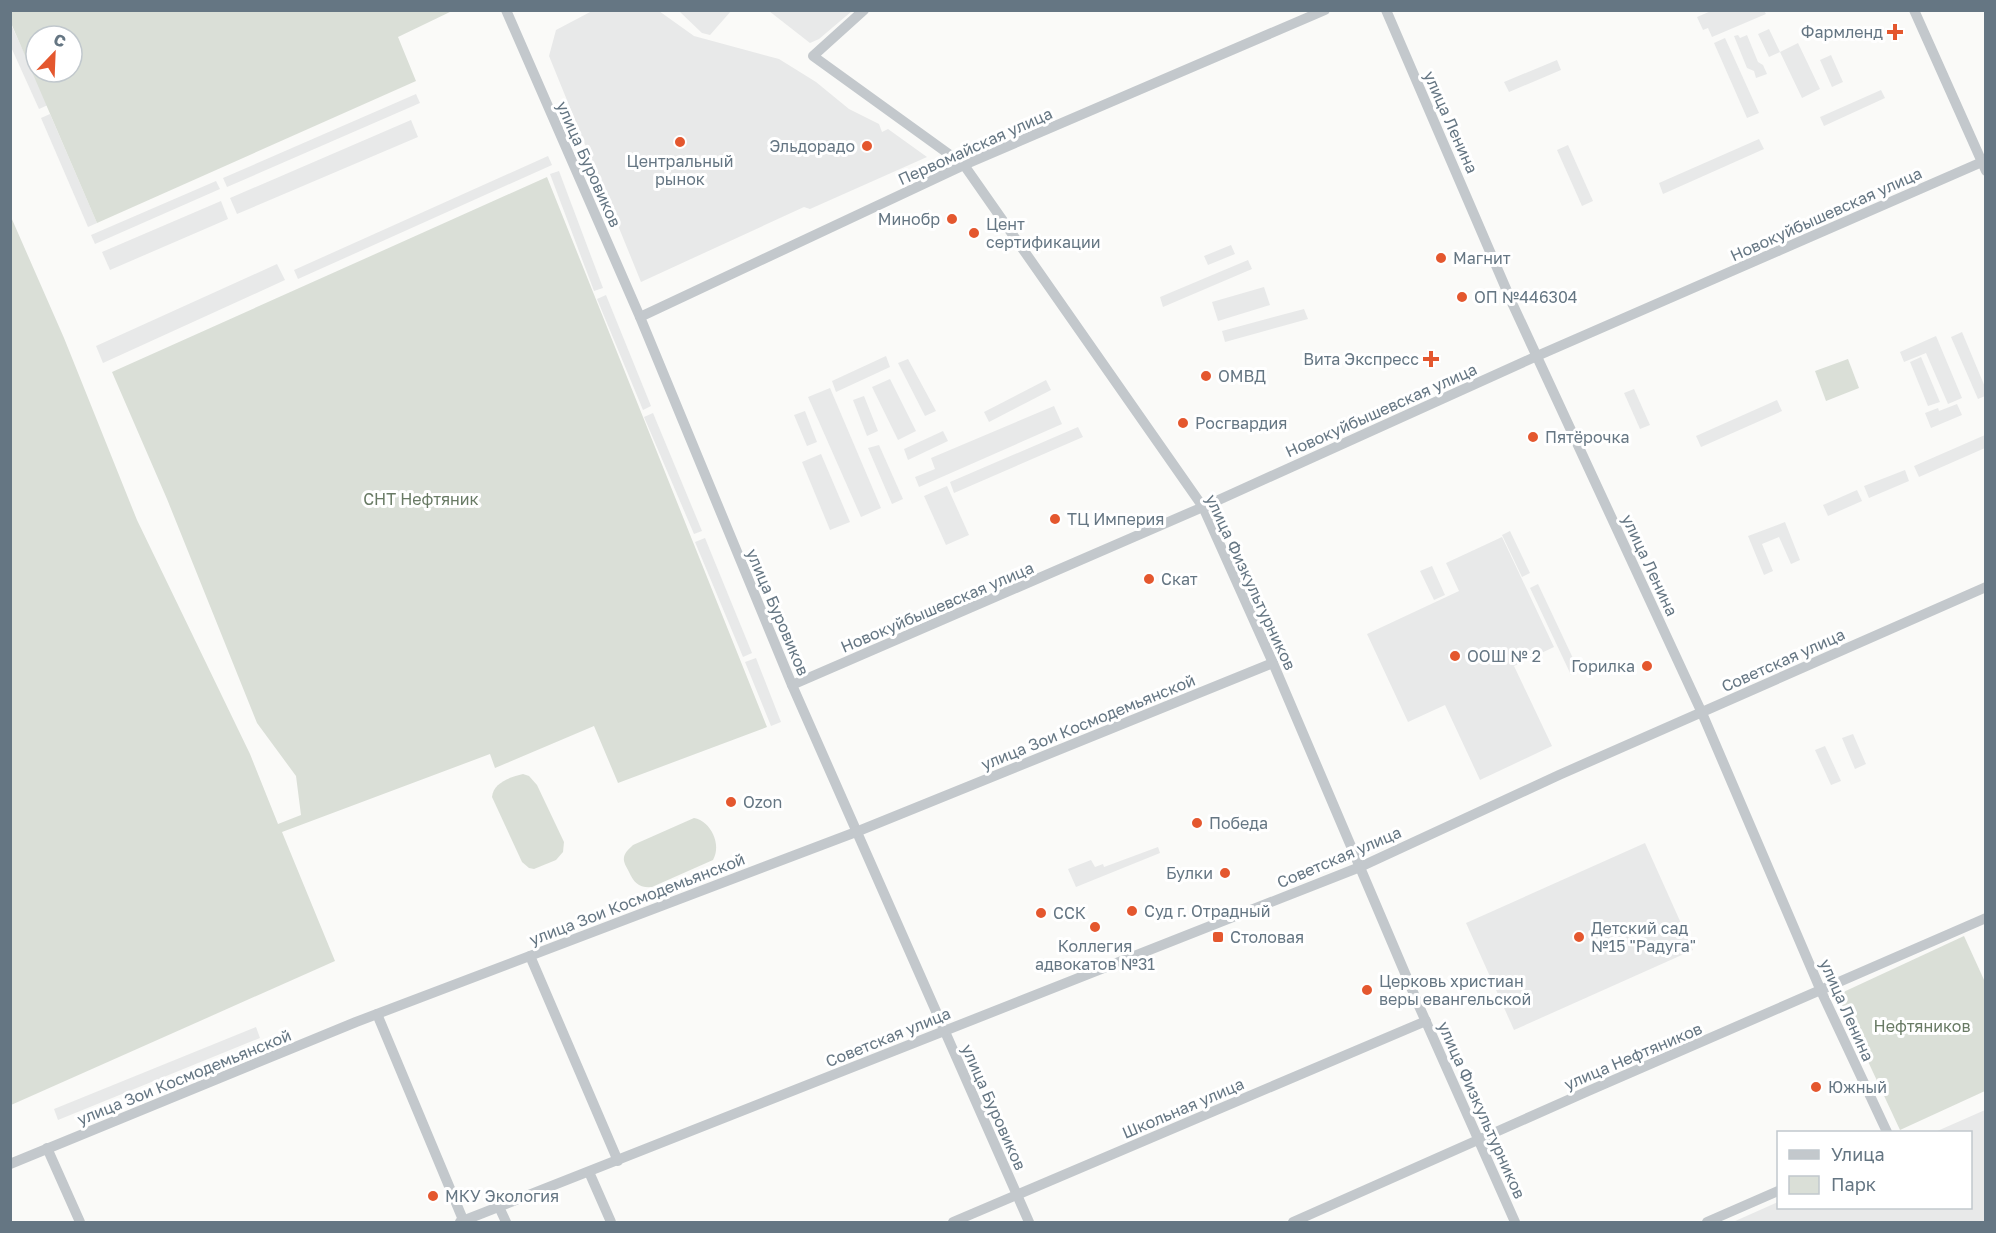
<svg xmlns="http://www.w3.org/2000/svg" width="1996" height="1233" font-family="'Golos Text',sans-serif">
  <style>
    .built { fill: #e8e9e9 }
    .green { fill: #dadfd7; fill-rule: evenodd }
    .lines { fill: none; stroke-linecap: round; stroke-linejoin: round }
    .street { stroke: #c3c8cc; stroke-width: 10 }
    .poi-dot { fill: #e4572e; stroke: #fff; stroke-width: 2 }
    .labels { text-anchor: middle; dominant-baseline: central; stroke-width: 6; stroke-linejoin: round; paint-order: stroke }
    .poi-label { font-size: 16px; fill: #657683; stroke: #fff; text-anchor: start }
    .street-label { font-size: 16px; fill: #657683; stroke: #fff }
    .park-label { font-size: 16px; fill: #687a64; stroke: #fff }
  </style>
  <rect width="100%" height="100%" fill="#fafaf8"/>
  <g class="built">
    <polygon points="592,11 659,11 694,36 779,59 816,82 849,109 879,124 882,132 888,129 927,157 810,209 804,207 641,282 549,56 556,30"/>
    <polygon points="679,11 731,11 710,35 702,33"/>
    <polygon points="769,11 852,11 819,39 810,43"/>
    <polygon points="1711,11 1764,11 1766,14 1712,37 1708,28 1703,30 1697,17"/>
    <polygon points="10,22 48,105 39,109 11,47"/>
    <polygon points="1769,29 1780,52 1798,43 1820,89 1802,98 1780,52 1769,57 1758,34"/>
    <polygon points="1738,35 1740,38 1747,35 1758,62 1763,65 1767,74 1756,78 1754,71 1747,68 1734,36"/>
    <polygon points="1725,38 1759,113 1747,118 1714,43"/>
    <polygon points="1831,55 1843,82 1832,87 1820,60"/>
    <polygon points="1557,60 1561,70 1509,92 1504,82"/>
    <polygon points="1881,90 1885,98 1824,126 1820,117"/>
    <polygon points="416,94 420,103 227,187 223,178"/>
    <polygon points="50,114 97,223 88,227 41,118"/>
    <polygon points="411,120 418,137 237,214 230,198"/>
    <polygon points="1759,139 1764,149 1663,194 1659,183"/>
    <polygon points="1568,145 1593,201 1582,206 1557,150"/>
    <polygon points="548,156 552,165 298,279 294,270"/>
    <polygon points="559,171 603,288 594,291 550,174"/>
    <polygon points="216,181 220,189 95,244 91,235"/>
    <polygon points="221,201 228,219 110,270 102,252"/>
    <polygon points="1231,245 1235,254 1208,265 1204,256"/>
    <polygon points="1248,260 1252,269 1163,307 1160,297"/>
    <polygon points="277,264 285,280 103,363 96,346"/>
    <polygon points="1264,287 1270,305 1218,321 1212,302"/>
    <polygon points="606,295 651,406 643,410 597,299"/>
    <polygon points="1304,309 1308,319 1225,342 1222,331"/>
    <polygon points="1962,332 1985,387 1985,396 1978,399 1951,337"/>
    <polygon points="1936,336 1962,398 1948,404 1926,353 1904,362 1900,352"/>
    <polygon points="886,356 890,367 836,392 832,381"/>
    <polygon points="1921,357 1940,402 1928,406 1910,362"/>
    <polygon points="908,359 936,411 925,416 898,363"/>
    <polygon points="890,379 916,431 898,440 872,387"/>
    <polygon points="1046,380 1051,390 989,422 984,412"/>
    <polygon points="830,388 881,508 861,517 808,397"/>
    <polygon points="1634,389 1650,425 1640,429 1624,393"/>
    <polygon points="864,396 878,431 867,436 853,400"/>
    <polygon points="1777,400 1782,411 1701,447 1696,436"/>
    <polygon points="1957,404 1962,415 1931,428 1925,413 1938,408 1939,411"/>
    <polygon points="1054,406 1062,424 919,487 915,477 935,469 931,458"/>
    <polygon points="805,411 817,442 807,446 794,415"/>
    <polygon points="653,413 702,531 694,534 644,417"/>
    <polygon points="1078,427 1083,437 954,493 950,482"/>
    <polygon points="943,431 948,441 908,460 904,449"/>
    <polygon points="1985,435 1985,448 1919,477 1914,466"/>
    <polygon points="879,445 903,499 892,504 868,448"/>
    <polygon points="821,454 850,522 830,530 802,462"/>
    <polygon points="1905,470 1909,481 1869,498 1864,486"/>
    <polygon points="947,486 969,535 946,545 924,496"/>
    <polygon points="1857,490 1862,501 1828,516 1823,505"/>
    <polygon points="1785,522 1800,560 1791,564 1779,537 1762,544 1773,571 1764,575 1748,536"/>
    <polygon points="1510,531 1530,573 1522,577 1502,535"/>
    <polygon points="1502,537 1554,647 1514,666 1552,746 1480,780 1445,705 1408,722 1367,634 1459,591 1446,563"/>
    <polygon points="705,538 752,653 743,657 695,542"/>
    <polygon points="1432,566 1445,595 1434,600 1420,571"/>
    <polygon points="1538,584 1579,671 1571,675 1530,588"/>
    <polygon points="756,658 781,722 771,726 745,662"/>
    <polygon points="1853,734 1866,764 1855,769 1842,738"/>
    <polygon points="1825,746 1841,781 1831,785 1815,750"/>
    <polygon points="1645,843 1693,950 1514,1030 1466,923"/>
    <polygon points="1158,847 1160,853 1076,887 1068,869 1091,860 1095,867 1103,864 1104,867"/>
    <polygon points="256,1027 260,1038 58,1120 54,1109"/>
    <polygon points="1985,1110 1985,1222 1733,1222 1778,1202 1778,1208 1970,1208 1970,1132 1935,1132"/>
  </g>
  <g class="green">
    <path d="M10,11L11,10L452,11L398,37L416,81L97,223L11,23ZM36,36H72V72H36Z"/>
    <polygon points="547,177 767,727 618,783 594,726 495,768 490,754 282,832 335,961 11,1105 11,217 64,338 137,520 250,754 278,824 301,815 296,776 257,723 167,499 112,372"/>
    <polygon points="1848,359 1859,388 1826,401 1815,371"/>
    <path d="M523,774L529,776L537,785L564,842L563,852L556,860L534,869L529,868L522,862L492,797C493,783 510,777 523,774Z"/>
    <path d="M694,818C711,821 722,845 713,860L652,887C639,888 634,883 629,872C627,867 623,863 624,857C625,852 630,848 633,845Z"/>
    <polygon points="1964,936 1985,982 1985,1091 1900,1130 1837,995"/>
  </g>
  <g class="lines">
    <g class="street">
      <polyline points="506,10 640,317 792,685 1029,1222"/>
      <polyline points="864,10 813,56 964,165 1203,507 1273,663 1419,1006 1515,1222"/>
      <polyline points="1386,10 1513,305 1702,713 1821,991 1887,1132"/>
      <polyline points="1914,10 1986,171"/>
      <polyline points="640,317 964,165 1325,10"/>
      <polyline points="792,685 1203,507 1537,356 1982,162"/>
      <polyline points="530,956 618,1161"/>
      <polyline points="377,1014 464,1222"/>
      <polyline points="47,1148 80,1222"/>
      <polyline points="10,1164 356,1022 856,832 1273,663"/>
      <polyline points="589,1172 611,1222"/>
      <polyline points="499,1207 506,1222"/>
      <polyline points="460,1222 1360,867 1559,775 1986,587"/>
      <polyline points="953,1222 1426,1021"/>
      <polyline points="1293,1222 1586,1092 1986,918"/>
      <polyline points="1707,1222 1778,1191"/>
    </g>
  </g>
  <g class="poi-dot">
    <path d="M1892 23h6v6h6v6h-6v6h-6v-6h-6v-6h6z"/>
    <circle cx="680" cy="142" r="6"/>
    <circle cx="867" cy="146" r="6"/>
    <circle cx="952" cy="219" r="6"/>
    <circle cx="974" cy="233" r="6"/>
    <circle cx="1441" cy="258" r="6"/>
    <circle cx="1462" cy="297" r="6"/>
    <path d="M1428 350h6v6h6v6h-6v6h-6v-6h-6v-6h6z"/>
    <circle cx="1206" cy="376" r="6"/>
    <circle cx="1183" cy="423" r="6"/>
    <circle cx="1533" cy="437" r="6"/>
    <circle cx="1055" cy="519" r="6"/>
    <circle cx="1149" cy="579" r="6"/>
    <circle cx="1455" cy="656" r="6"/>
    <circle cx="1647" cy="666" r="6"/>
    <circle cx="731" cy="802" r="6"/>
    <circle cx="1197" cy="823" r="6"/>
    <circle cx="1225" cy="873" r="6"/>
    <circle cx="1132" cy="911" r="6"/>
    <circle cx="1041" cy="913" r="6"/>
    <circle cx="1095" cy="927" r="6"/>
    <rect x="1212" y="931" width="12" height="12" rx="3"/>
    <circle cx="1579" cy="937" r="6"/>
    <circle cx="1367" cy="990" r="6"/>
    <circle cx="1816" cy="1087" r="6"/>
    <circle cx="433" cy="1196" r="6"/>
  </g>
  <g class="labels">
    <g class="poi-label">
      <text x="1883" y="32" text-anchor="end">Фармленд</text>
      <text x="855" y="146" text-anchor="end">Эльдорадо</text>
      <text x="680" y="161" text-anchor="middle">Центральный<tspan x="680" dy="18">рынок</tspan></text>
      <text x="940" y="219" text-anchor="end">Минобр</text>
      <text x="986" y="224">Цент<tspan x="986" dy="18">сертификации</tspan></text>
      <text x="1453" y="258">Магнит</text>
      <text x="1474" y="297">ОП №446304</text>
      <text x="1419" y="359" text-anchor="end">Вита Экспресс</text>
      <text x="1218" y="376">ОМВД</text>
      <text x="1195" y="423">Росгвардия</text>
      <text x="1545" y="437">Пятёрочка</text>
      <text x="1067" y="519">ТЦ Империя</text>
      <text x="1161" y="579">Скат</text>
      <text x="1467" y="656">ООШ № 2</text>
      <text x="1635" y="666" text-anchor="end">Горилка</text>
      <text x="743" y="802">Ozon</text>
      <text x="1209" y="823">Победа</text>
      <text x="1213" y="873" text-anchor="end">Булки</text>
      <text x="1144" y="911">Суд г. Отрадный</text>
      <text x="1053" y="913">ССК</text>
      <text x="1591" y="928">Детский сад<tspan x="1591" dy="18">№15 "Радуга"</tspan></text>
      <text x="1230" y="937">Столовая</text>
      <text x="1095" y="946" text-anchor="middle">Коллегия<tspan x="1095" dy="18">адвокатов №31</tspan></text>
      <text x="1379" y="981">Церковь христиан<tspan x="1379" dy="18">веры евангельской</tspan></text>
      <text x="1828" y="1087">Южный</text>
      <text x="445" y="1196">МКУ Экология</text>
    </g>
    <g class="street-label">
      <text transform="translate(1451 122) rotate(66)">улица Ленина</text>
      <text transform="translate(975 146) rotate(-24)">Первомайская улица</text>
      <text transform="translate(589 164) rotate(66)">улица Буровиков</text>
      <text transform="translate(1826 214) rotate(-24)">Новокуйбышевская улица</text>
      <text transform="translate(1381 410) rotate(-24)">Новокуйбышевская улица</text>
      <text transform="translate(1650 565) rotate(65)">улица Ленина</text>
      <text transform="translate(1251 582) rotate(65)">улица Физкультурников</text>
      <text transform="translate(937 607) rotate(-23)">Новокуйбышевская улица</text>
      <text transform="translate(778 612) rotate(67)">улица Буровиков</text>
      <text transform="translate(1783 660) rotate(-24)">Советская улица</text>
      <text transform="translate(1088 722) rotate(-22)">улица Зои Космодемьянской</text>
      <text transform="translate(1339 857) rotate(-23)">Советская улица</text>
      <text transform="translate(637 899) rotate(-21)">улица Зои Космодемьянской</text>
      <text transform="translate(1847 1010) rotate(66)">улица Ленина</text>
      <text transform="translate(888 1037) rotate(-22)">Советская улица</text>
      <text transform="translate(1633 1056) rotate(-23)">улица Нефтяников</text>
      <text transform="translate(184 1077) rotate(-22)">улица Зои Космодемьянской</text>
      <text transform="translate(994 1107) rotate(66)">улица Буровиков</text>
      <text transform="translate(1183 1108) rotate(-23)">Школьная улица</text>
      <text transform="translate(1482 1110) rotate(66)">улица Физкультурников</text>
    </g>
    <g class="park-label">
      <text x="421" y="499">СНТ Нефтяник</text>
      <text x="1922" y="1026">Нефтяников</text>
    </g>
  </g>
  <rect width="1996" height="1233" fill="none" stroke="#657683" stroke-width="24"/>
  <rect x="1777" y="1131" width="195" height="78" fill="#ffffff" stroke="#c1c8cd" stroke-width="1.5"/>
  <rect x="1789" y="1150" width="30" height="9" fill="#c3c8cc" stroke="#c1c8cd" stroke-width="1.5"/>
  <text x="1831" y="1161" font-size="18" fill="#657683">Улица</text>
  <rect x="1789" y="1176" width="30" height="18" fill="#dadfd7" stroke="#c1c8cd" stroke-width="1.5"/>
  <text x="1831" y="1191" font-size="18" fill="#657683">Парк</text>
  <g transform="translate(54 54) rotate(23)"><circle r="28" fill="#ffffff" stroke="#c1c8cd" stroke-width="1.5"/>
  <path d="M0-4.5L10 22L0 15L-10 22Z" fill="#e4572e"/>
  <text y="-9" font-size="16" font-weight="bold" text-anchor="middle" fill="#657683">С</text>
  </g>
</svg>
